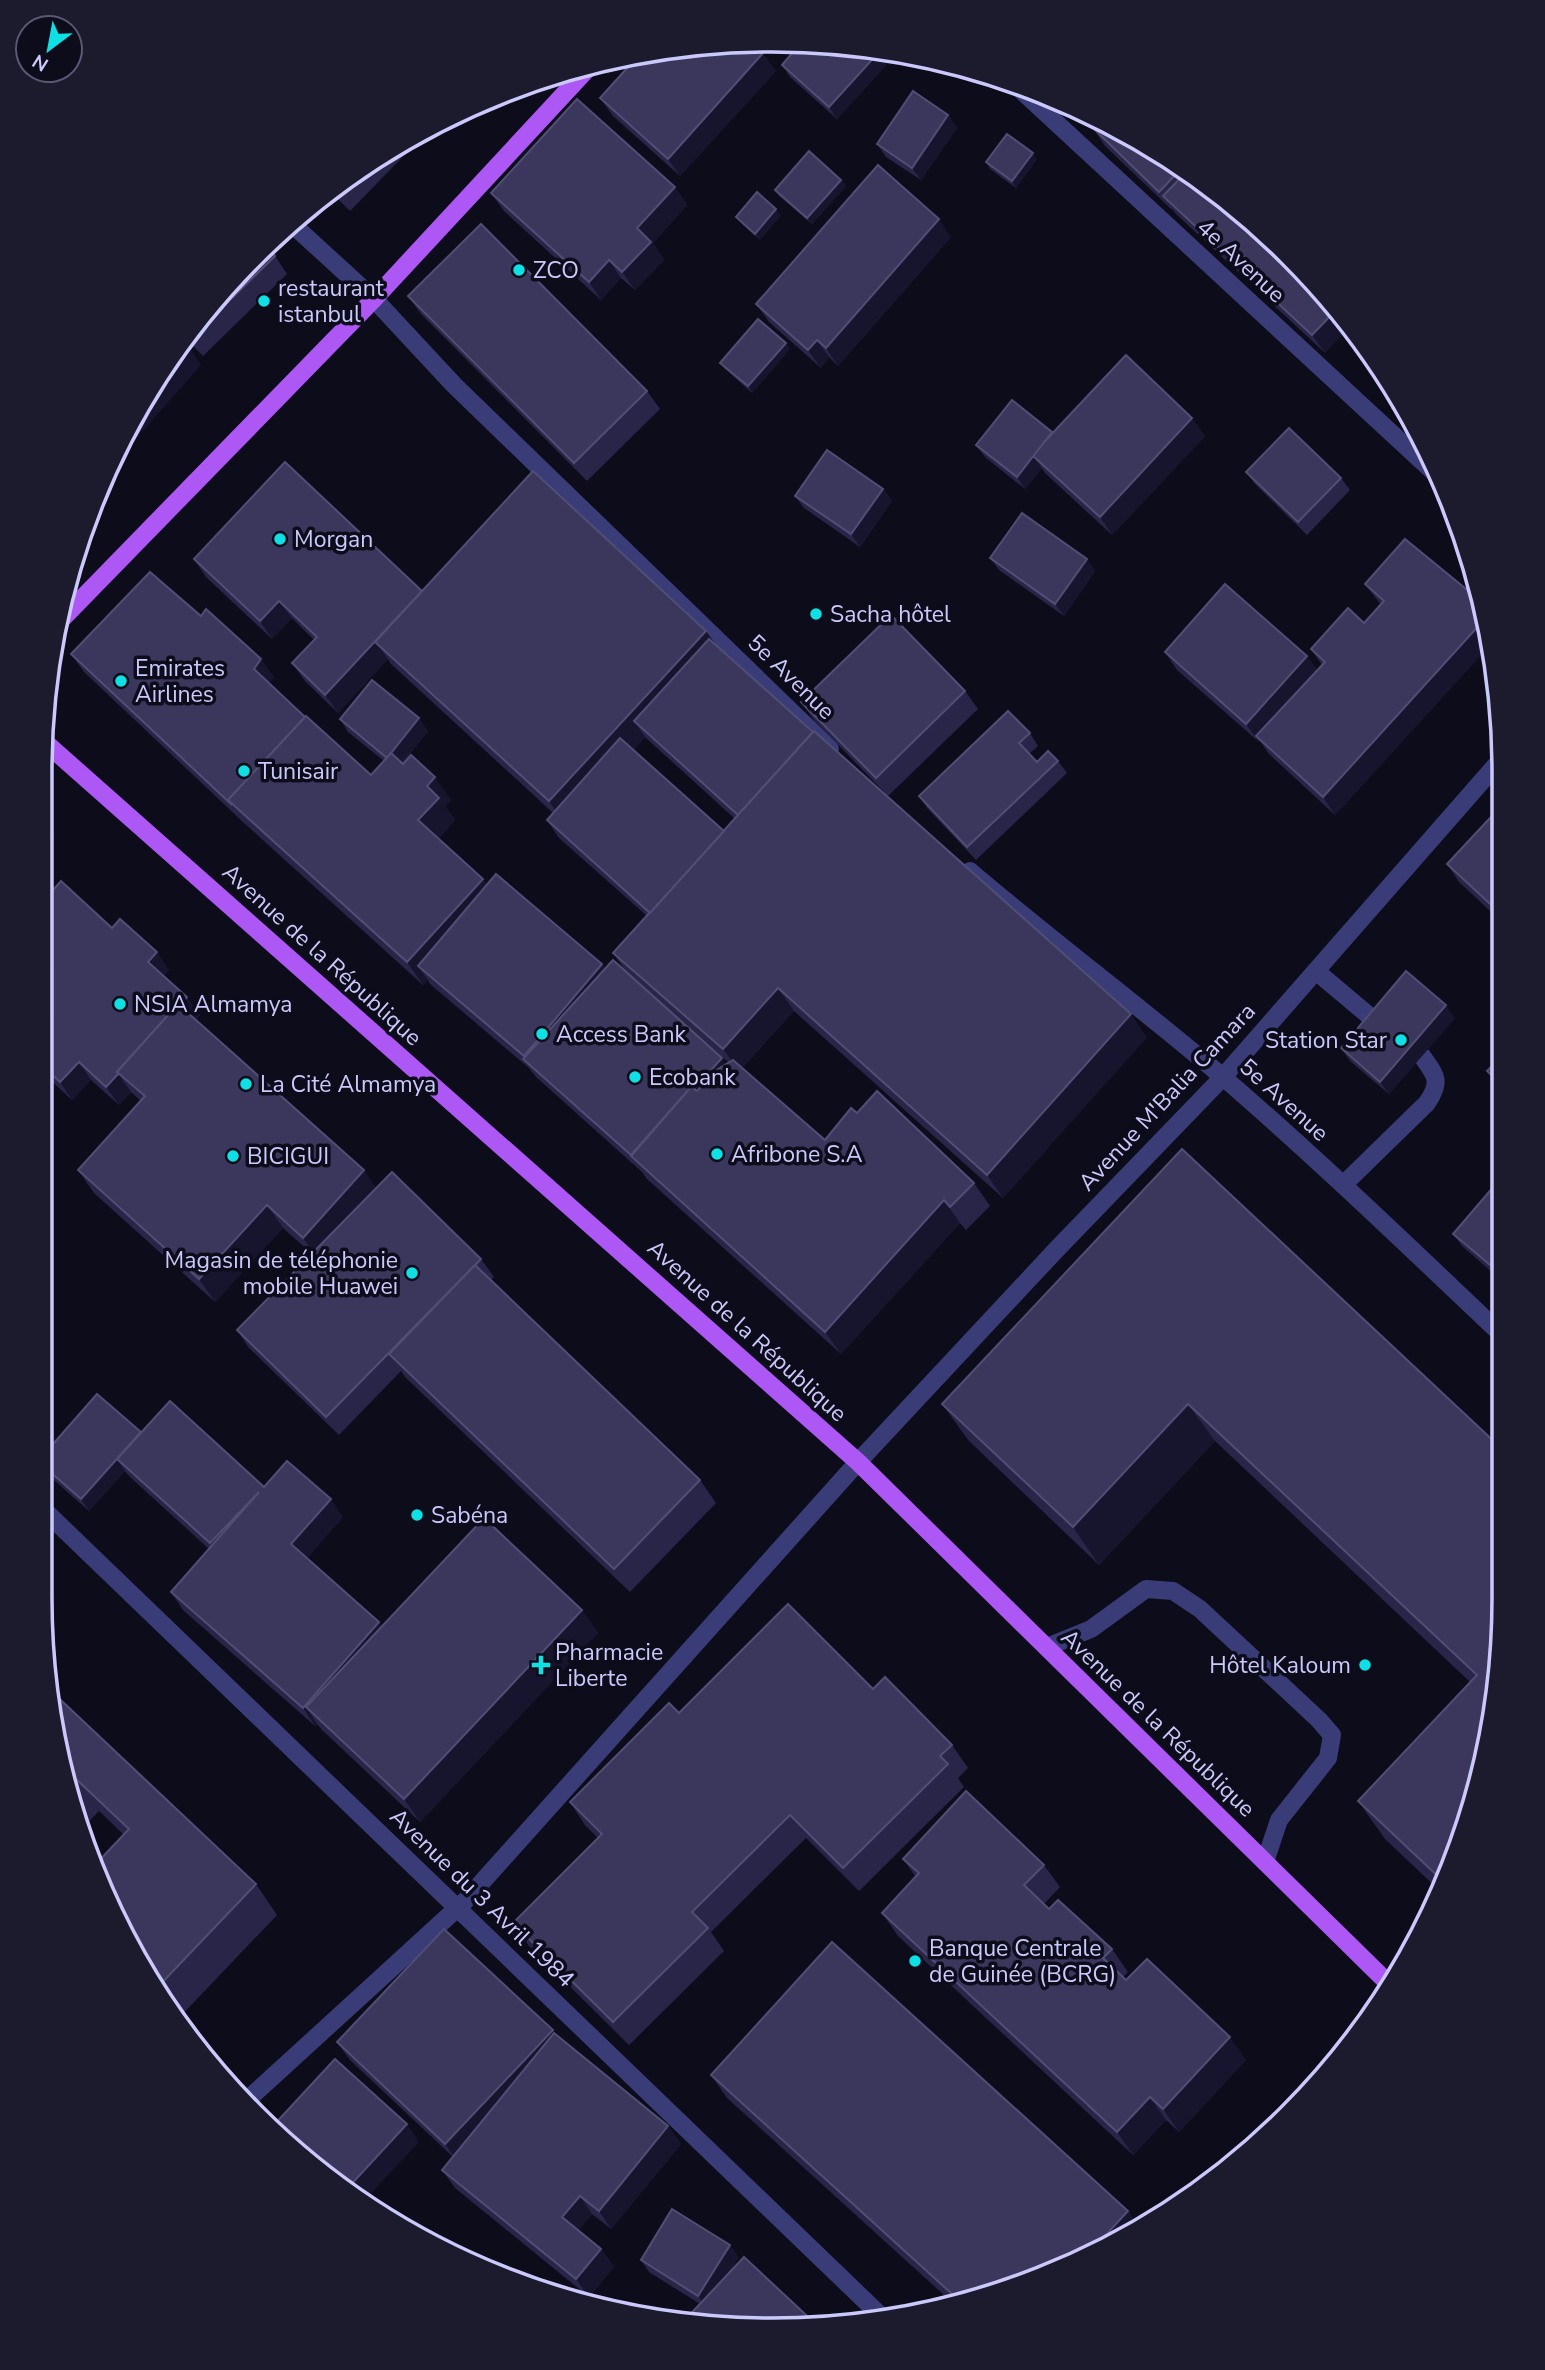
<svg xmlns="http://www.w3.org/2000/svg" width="1545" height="2370" font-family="'Nunito Sans',sans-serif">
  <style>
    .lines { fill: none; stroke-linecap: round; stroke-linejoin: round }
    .minor { stroke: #3a3c77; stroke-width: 18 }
    .major { stroke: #ad57f5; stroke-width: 18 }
    .wall { fill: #292549; fill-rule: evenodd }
    .shaded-wall { fill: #17142e }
    .building { fill: #3b375c; stroke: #514e75; stroke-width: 2 }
    .poi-dot { fill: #0ee0e4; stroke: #0d0c1b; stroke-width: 2.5 }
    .labels { text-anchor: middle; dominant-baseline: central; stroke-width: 7; stroke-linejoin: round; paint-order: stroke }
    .street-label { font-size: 23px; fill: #cbc9fc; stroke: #0d0c1b }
    .poi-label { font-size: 23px; fill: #cbc9fc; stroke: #0d0c1b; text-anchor: start }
    .rim { fill: none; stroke: #cbc9fc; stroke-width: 3.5 }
  </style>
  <rect width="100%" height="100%" fill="#0d0c1b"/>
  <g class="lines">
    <g class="minor">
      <polyline points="1009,79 1440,478"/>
      <polyline points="292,224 374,299 454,385 830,749"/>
      <path d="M970,871C1053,942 1141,1007 1224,1078C1319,1160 1409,1247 1500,1333"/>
      <polyline points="1317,972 1380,1025"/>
      <path d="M1343,1185L1427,1103C1442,1081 1436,1076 1422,1056"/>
      <polyline points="47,1513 883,2318"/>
      <polyline points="1047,1647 1091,1629 1146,1589 1173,1591 1200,1609 1319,1720 1332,1735 1328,1758 1279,1820 1265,1862"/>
      <polyline points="245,2102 465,1901 858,1462 1056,1250 1223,1077 1503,757"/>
    </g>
    <g class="major">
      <polyline points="60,621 374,299 592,64"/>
      <polyline points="47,744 858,1462 1388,1983"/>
    </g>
  </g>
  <g class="wall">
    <polygon points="779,44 789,44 784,49"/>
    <polygon points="880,51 888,63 837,119 790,77 782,65"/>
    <polygon points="776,71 680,176 613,116 600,98"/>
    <polygon points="948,115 957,128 921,180 886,157 877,144"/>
    <polygon points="1093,128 1139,139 1256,222 1325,353 1176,214 1172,209 1171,209 1105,146"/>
    <polygon points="420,134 422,137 350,211 329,190"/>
    <polygon points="1037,159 1016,188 990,169 986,162"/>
    <polygon points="841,180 846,186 812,224 779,196 775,190"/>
    <polygon points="675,187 687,205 653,243 664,260 635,290 621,278 601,300 504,211 491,193"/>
    <polygon points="781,215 760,240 741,223 736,217"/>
    <polygon points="951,237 838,366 829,357 821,368 769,322 756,304"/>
    <polygon points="275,256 287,274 203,356 188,341 222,289"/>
    <polygon points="408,296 647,391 660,409 587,481 421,314"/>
    <polygon points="790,349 752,393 725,369 720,363"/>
    <polygon points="1399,400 1429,448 1404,426 1392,408"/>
    <polygon points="1053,433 1205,436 1112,535 1045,473 1042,468 1025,489 985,457 976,445"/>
    <polygon points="1246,472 1341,478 1350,490 1307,535 1255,484"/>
    <polygon points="883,489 892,501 860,547 804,508 795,496"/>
    <polygon points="990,558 1087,559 1095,571 1064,616 999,570"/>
    <path d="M194,559L422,591L717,646L1147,1037L1003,1198L794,1011L742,1068L825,1140L857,1113L974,1183L990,1206L966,1230L960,1223L841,1354L647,1179L642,1172L536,1077L529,1068L430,984L428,980L423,985L244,823L84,672L71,654L274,677L269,683L371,775L384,761L348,732L340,719L428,731L402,763L451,800L445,806L455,820L438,839L483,879L487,885L602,964L605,969L627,973L613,953L647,916L559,838L547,820L553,813L391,664L388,659L338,713L305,681L292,663L314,640L292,618L272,639L206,577ZM645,737L735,819L724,831L633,750ZM671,1013L728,1062L726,1064Z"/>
    <polygon points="1365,584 1482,602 1483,604 1490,645 1335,815 1269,754 1260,741 1259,742 1177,670 1165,652 1307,656 1317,670 1322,665 1311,649 1364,623 1381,605"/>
    <polygon points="965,691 978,709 888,796 814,720 801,702"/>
    <polygon points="1030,733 1038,746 1029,754 1037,762 1058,761 1067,773 976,860 927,808 919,796"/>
    <polygon points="1503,804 1502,922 1459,882 1447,864"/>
    <polygon points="47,877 54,888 112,928 169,970 164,976 200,1015 196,1020 376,1188 481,1259 494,1277 491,1280 700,1480 716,1503 630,1592 405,1377 401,1371 339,1435 249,1348 237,1330 312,1254 283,1228 215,1302 94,1193 78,1170 141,1101 131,1092 119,1105 91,1080 72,1100 47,1077"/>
    <polygon points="1455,1018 1389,1094 1350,1061 1341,1048"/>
    <polygon points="1502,1056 1501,1088 1496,1083 1487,1071"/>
    <polygon points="1182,1149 1500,1447 1466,1832 1441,1892 1385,1839 1358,1801 1470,1682 1215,1441 1099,1565 969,1441 942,1404"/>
    <polygon points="1501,1178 1500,1279 1462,1246 1453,1234"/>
    <polygon points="47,1331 51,1336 47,1340"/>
    <polygon points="141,1433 264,1487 343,1517 307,1558 379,1622 382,1626 582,1610 598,1633 420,1822 322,1730 317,1724 315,1726 183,1610 171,1592 209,1549 130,1477 125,1471 89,1511 47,1474 47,1451"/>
    <polygon points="873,1689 952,1745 968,1768 958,1778 964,1787 859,1891 806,1838 711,1932 724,1951 629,2045 529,1946 513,1923 598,1838 585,1825 570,1802 679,1713"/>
    <polygon points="47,1693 256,1884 277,1915 177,2020 164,2005 95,1865 124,1835 99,1811 79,1832"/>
    <polygon points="903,1859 1044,1865 1060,1887 1044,1904 1049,1909 1112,1949 1128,1972 1123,1977 1126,1980 1246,2060 1179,2132 1166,2120 1133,2155 898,1936 882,1913 915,1876"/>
    <polygon points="555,2033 668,2126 681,2144 611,2229 592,2214 578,2230 601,2249 614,2267 589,2297 455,2188 442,2170 453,2157 350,2060 337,2042"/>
    <polygon points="711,2075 1128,2211 1141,2230 962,2305 956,2306 727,2098"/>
    <polygon points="730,2245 738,2257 729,2273 700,2304 649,2272 641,2260"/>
  </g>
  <g class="shaded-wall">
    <polygon points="880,51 888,63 837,119 829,107"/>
    <polygon points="763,53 776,71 680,176 668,159"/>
    <polygon points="948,115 957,128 921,180 912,168"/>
    <polygon points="1033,153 1037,159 1016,188 1012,181"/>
    <polygon points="841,180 846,186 812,224 807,218"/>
    <polygon points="675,187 687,205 653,243 664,260 635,290 622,272 637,228"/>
    <polygon points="776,209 781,215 760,240 755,234"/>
    <polygon points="939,219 951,237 838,366 826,348"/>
    <polygon points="609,260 621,278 601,300 589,282"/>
    <polygon points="1337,309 1352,325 1325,353 1312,335"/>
    <polygon points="817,340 829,357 821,368 808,350"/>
    <polygon points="786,343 790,349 752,393 748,386"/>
    <polygon points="189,347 201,365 117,460 113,454 116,449 168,370"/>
    <polygon points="1192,418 1205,436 1112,535 1100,517"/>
    <polygon points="1033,456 1042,468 1025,489 1017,477"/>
    <polygon points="883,489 892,501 860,547 851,534"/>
    <polygon points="1087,559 1095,571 1064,616 1055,604"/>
    <polygon points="423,591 375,642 388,659 338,713 325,695"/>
    <polygon points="279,601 292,618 272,639 260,621"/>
    <polygon points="1485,615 1490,645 1335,815 1323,797"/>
    <polygon points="706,631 722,653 634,721 645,737 565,824 549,801"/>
    <polygon points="1307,656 1319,674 1256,736 1260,741 1259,742 1246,724"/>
    <polygon points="261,659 274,677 266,687 254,669"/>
    <polygon points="419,718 428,731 395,770 387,758"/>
    <polygon points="435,777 451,800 445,806 455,820 434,843 418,820 427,786"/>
    <polygon points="48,879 60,896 47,912 47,880"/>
    <polygon points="483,879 499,902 418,966 428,980 423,985 407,962"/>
    <polygon points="157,952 169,970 160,980 148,962"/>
    <polygon points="602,964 614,982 531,1066 524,1056"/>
    <polygon points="778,988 794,1011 739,1071 723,1049"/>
    <polygon points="187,997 200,1015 135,1087 119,1073"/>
    <polygon points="1446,1005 1455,1018 1389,1094 1380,1082"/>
    <polygon points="1131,1014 1147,1037 1003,1198 987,1175"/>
    <polygon points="722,1058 735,1076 633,1157"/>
    <polygon points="79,1062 91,1080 72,1100 60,1082"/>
    <polygon points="118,1074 131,1092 119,1105 106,1087"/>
    <polygon points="364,1170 380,1193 319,1260 303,1238"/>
    <polygon points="944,1200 960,1223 841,1354 825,1332"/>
    <polygon points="267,1205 283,1228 215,1302 199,1279"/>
    <polygon points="1188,1404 1215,1441 1099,1565 1073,1527"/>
    <polygon points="141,1432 149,1444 117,1459 125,1471 89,1511 81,1499"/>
    <polygon points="331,1499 343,1517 304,1562 291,1544"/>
    <polygon points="582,1610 598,1633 420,1822 404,1799"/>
    <polygon points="379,1622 392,1640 306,1707 317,1724 315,1726 303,1708"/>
    <polygon points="553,2030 565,2048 458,2162 445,2144"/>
    <polygon points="1230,2037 1246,2060 1179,2132 1163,2109"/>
    <polygon points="1150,2097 1166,2120 1133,2155 1117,2132"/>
    <polygon points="407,2124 419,2142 365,2200 346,2190"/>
    <polygon points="668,2126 681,2144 611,2229 599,2211"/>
    <polygon points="580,2196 592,2214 575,2235 562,2217"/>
    <polygon points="1128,2211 1141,2230 1091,2251"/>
    <polygon points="730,2245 738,2257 707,2308 698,2296"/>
    <polygon points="601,2249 614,2267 589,2297 576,2279"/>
  </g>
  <g class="building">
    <polygon points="725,42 752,43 763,53 668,159 600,98 638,56"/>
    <polygon points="800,44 868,47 877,49 880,51 829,107 782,65"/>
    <polygon points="913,91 948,115 912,168 877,144"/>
    <polygon points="577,99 675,187 637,228 651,242 622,272 609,260 589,282 491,193"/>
    <polygon points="1100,121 1139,139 1181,169 1159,192 1093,128"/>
    <polygon points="1007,134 1033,153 1012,181 986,162"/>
    <polygon points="809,151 841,180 807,218 775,190"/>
    <polygon points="878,165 939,219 826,348 817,340 808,350 756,304"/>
    <polygon points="1186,172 1256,222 1337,309 1312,335 1163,196"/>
    <polygon points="357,173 337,193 332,188"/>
    <polygon points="757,192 776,209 755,234 736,217"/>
    <polygon points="481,224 647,391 574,463 408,296"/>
    <polygon points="267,248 275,256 191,338 190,338 222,289"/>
    <polygon points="758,319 786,343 748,386 720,363"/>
    <polygon points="186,344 189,347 168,370"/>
    <polygon points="1126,355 1192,418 1100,517 1032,455"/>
    <polygon points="1012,400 1052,432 1017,477 976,445"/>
    <polygon points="1399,400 1419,433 1392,408"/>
    <polygon points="1289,428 1341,478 1298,522 1246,472"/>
    <polygon points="827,450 883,489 851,534 795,496"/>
    <polygon points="285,462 422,591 325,695 292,663 317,637 279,601 260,621 194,559"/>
    <polygon points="533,471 706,631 549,801 375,642"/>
    <polygon points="1022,513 1087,559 1055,604 990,558"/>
    <polygon points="1405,539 1482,602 1485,615 1483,621 1323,797 1256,736 1325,662 1311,649 1348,608 1364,623 1384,601 1365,584"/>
    <polygon points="150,572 201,616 206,609 261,659 254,669 305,717 228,800 232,805 71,654"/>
    <polygon points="1225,584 1307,656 1246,724 1165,652"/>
    <polygon points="891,615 965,691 876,778 801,702"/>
    <polygon points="709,639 813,732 738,815 634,721"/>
    <polygon points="372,680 419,718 387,758 340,719"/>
    <polygon points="1008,711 1030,733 1019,743 1037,762 1048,751 1058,761 967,847 919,796"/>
    <polygon points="306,716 371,775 391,753 403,764 411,755 435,777 427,786 439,798 418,820 483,879 407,962 228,800"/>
    <polygon points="814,731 1131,1014 987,1175 778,988 723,1049 613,953"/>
    <polygon points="620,738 724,831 650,913 547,820"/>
    <polygon points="1503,804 1502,915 1447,864"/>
    <polygon points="496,874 602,964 524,1056 418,966"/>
    <polygon points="61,881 112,928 120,919 157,952 148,962 187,997 180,1006 178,1004 117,1072 119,1073 106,1087 79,1062 60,1082 47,1070 47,897"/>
    <polygon points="613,960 722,1058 694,1089 691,1087 631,1155 523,1059"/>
    <polygon points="1406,971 1446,1005 1380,1082 1341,1048"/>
    <polygon points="178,1004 364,1170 303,1238 267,1205 199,1279 78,1170 145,1096 117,1072"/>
    <polygon points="1502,1056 1501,1084 1487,1071"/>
    <polygon points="733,1060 825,1140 851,1108 857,1113 877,1091 974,1183 950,1207 944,1200 825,1332 631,1156 691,1087 697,1091 715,1071"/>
    <polygon points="1182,1149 1500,1447 1498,1693 1466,1832 1445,1883 1358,1801 1477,1675 1188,1404 1073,1527 942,1404"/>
    <polygon points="392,1172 481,1259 326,1417 237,1330"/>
    <polygon points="1501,1178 1501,1274 1453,1234"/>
    <polygon points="475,1265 700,1480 614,1569 389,1354"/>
    <polygon points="97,1394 141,1432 81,1499 47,1469 47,1451"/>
    <polygon points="170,1401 264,1487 287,1461 331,1499 291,1544 379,1622 303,1708 171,1592 259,1492 210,1543 117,1459"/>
    <polygon points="484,1518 582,1610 404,1799 306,1707"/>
    <polygon points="788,1604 873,1689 885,1677 952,1745 940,1756 948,1764 843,1868 790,1815 692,1912 708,1928 613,2022 513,1923 602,1834 570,1802 669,1703 679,1713"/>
    <polygon points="47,1687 256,1884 156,1989 95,1865 129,1829 77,1780 69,1789 47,1693"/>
    <polygon points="966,1791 1044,1865 1024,1885 1049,1909 1058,1900 1112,1949 1103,1958 1126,1980 1147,1959 1230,2037 1163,2109 1150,2097 1117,2132 882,1913 919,1873 903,1859"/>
    <polygon points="444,1929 553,2030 445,2144 337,2042"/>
    <polygon points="832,1942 1128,2211 1091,2251 963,2304 711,2075"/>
    <polygon points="554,2033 668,2126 599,2211 580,2196 562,2217 601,2249 576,2279 442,2170"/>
    <polygon points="335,2059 407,2124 346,2190 326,2178 272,2127"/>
    <polygon points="672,2209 730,2245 698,2296 641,2260"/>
    <polygon points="744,2257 820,2328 725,2328 682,2323"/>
  </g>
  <g class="poi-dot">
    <circle cx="519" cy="270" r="7"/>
    <circle cx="264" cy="301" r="7"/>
    <circle cx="280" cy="539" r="7"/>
    <circle cx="816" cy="614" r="7"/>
    <circle cx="121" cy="681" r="7"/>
    <circle cx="244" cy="771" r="7"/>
    <circle cx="120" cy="1004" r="7"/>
    <circle cx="542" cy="1034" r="7"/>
    <circle cx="1401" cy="1040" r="7"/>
    <circle cx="635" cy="1077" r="7"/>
    <circle cx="246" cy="1084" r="7"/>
    <circle cx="717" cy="1154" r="7"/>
    <circle cx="233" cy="1156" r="7"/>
    <circle cx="412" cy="1273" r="7"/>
    <circle cx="417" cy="1515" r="7"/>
    <path d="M537.5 1654.5h7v7h7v7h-7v7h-7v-7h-7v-7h7z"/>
    <circle cx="1365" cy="1665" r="7"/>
    <circle cx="915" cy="1961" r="7"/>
  </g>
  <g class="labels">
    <g class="street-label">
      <text transform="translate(1241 261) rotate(43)">4e Avenue</text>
      <text transform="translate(791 677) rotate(44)">5e Avenue</text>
      <text transform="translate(322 955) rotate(42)">Avenue de la République</text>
      <text transform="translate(1167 1097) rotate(-47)">Avenue M'Balia Camara</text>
      <text transform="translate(1284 1100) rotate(42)">5e Avenue</text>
      <text transform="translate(747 1331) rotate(42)">Avenue de la République</text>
      <text transform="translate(1158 1723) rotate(44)">Avenue de la République</text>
      <text transform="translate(482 1898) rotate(44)">Avenue du 3 Avril 1984</text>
    </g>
    <g class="poi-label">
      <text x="533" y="270">ZCO</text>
      <text x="278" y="288">restaurant<tspan x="278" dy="26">istanbul</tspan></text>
      <text x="294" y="539">Morgan</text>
      <text x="830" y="614">Sacha hôtel</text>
      <text x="135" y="668">Emirates<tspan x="135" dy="26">Airlines</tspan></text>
      <text x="258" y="771">Tunisair</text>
      <text x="134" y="1004">NSIA Almamya</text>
      <text x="556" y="1034">Access Bank</text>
      <text x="1387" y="1040" text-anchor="end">Station Star</text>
      <text x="649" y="1077">Ecobank</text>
      <text x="260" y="1084">La Cité Almamya</text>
      <text x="731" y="1154">Afribone S.A</text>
      <text x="247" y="1156">BICIGUI</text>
      <text x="398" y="1260" text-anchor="end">Magasin de téléphonie<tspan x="398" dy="26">mobile Huawei</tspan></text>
      <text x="431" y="1515">Sabéna</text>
      <text x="555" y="1652">Pharmacie<tspan x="555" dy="26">Liberte</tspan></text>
      <text x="1351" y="1665" text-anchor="end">Hôtel Kaloum</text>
      <text x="929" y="1948">Banque Centrale<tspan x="929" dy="26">de Guinée (BCRG)</tspan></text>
    </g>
  </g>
  <path d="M0 0H1545V2370H0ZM772 52H772A720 720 0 0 1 1492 772V1598A720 720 0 0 1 772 2318H772A720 720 0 0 1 52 1598V772A720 720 0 0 1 772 52Z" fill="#1c1b2d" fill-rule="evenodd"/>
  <path class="rim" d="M772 52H772A720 720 0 0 1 1492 772V1598A720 720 0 0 1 772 2318H772A720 720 0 0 1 52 1598V772A720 720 0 0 1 772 52Z"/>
  <g transform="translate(49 49) rotate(212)"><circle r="33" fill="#0d0c1b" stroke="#595875" stroke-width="2"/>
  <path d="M0-5L12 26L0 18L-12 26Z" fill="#0ee0e4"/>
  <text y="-10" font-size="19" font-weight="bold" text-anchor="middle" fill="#cbc9fc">N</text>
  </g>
</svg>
